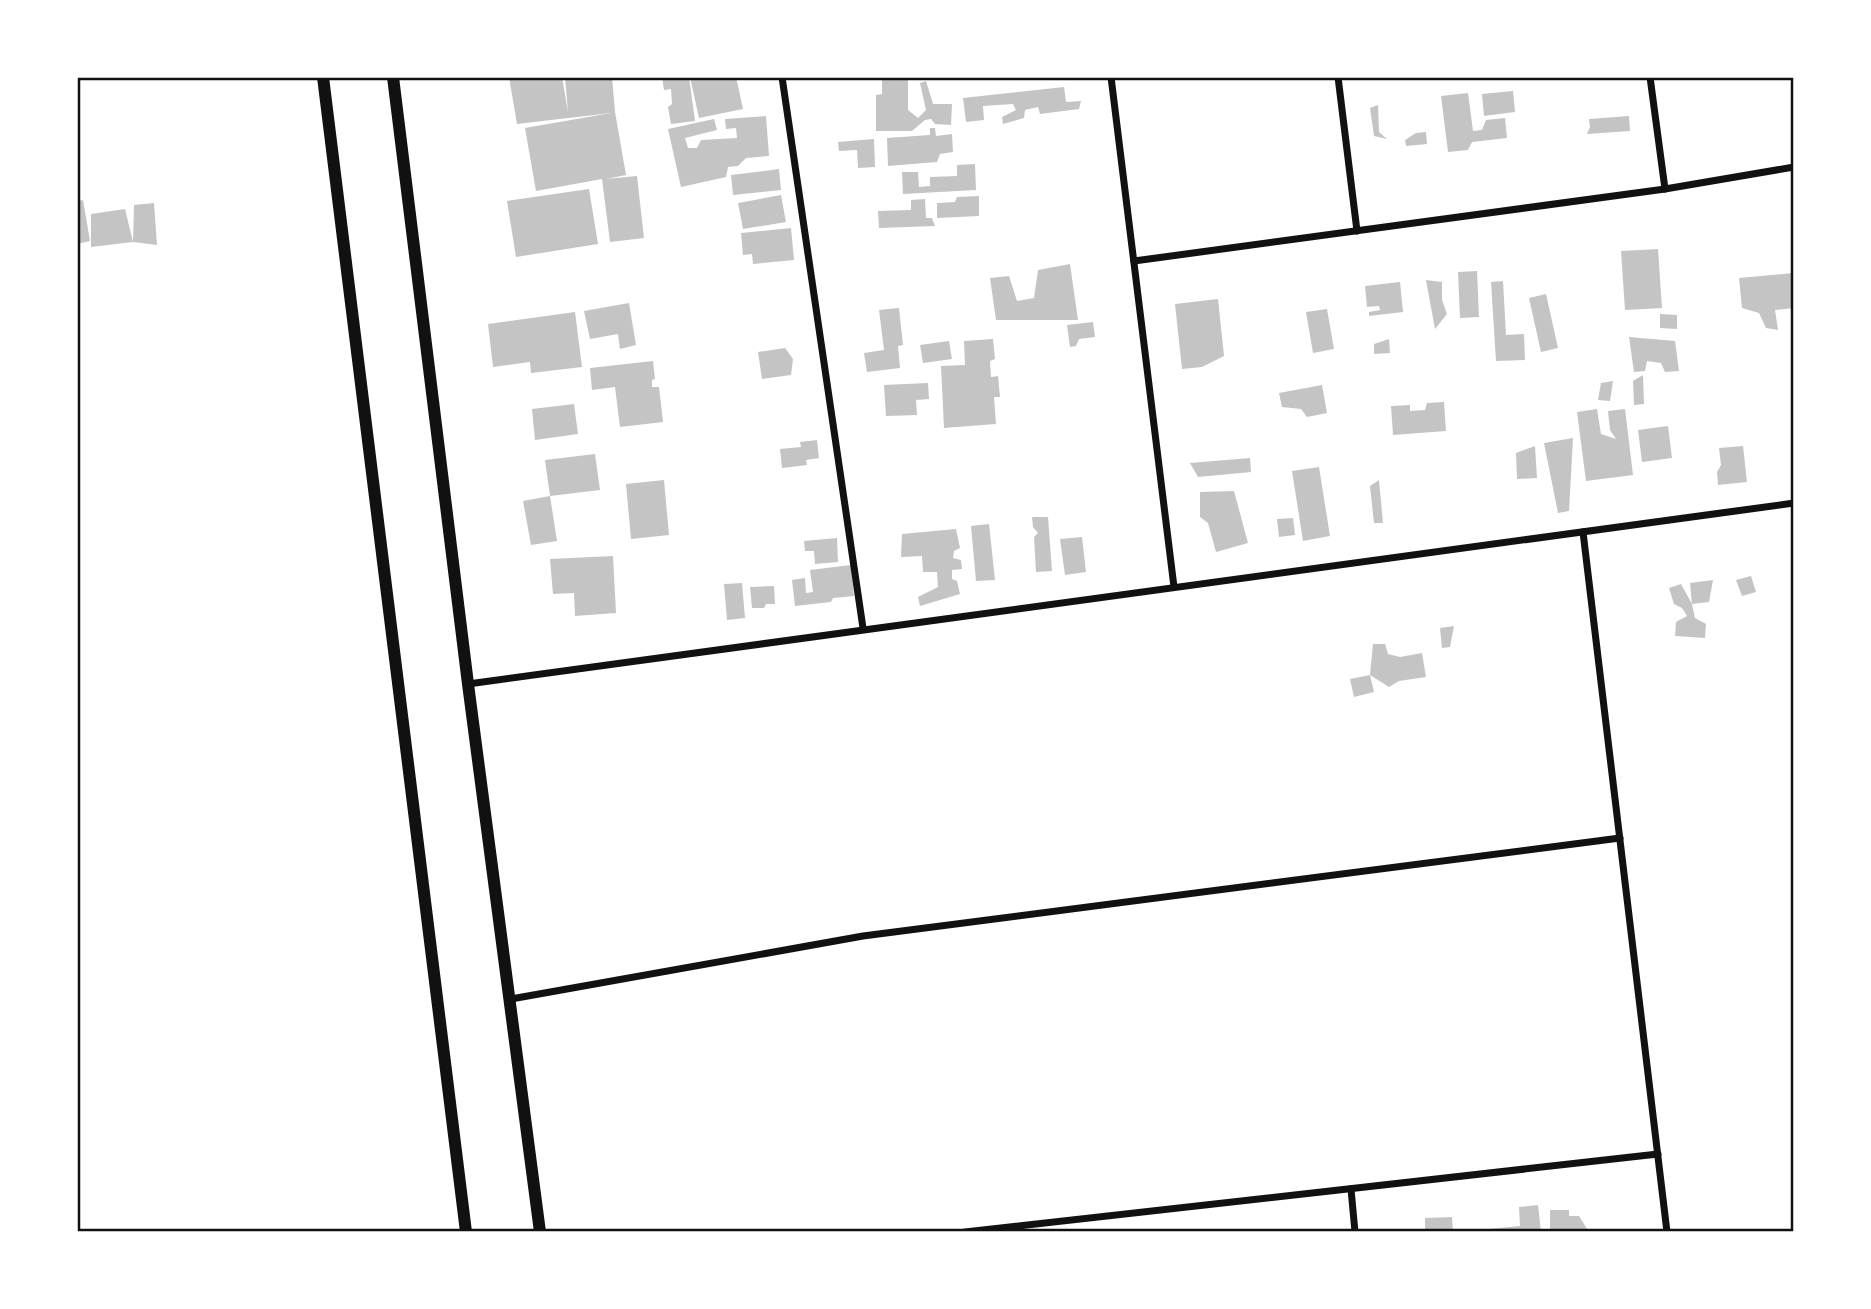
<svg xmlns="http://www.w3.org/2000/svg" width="1871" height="1309" font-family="Montserrat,sans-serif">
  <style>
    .building { fill: #c4c4c4 }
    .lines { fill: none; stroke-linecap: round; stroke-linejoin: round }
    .minor { stroke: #111; stroke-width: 7 }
    .tertiary { stroke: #111; stroke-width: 12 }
    .neatline { fill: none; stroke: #111; stroke-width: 2.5 }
  </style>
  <rect width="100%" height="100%" fill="#fff"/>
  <g class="building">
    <polygon points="509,77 562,77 568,112 565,77 612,77 615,112 626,175 606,179 637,176 644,238 610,242 602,179 536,191 525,128 611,113 517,124"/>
    <polygon points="662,77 689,77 695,121 671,124 668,107 672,104 671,89 664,90"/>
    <polygon points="690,77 736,77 743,109 699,118"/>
    <polygon points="882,77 908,77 908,110 918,118 926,110 920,83 926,81 933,104 952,104 951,125 935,124 931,119 925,120 912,131 876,131 876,95 882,94"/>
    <polygon points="1064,87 1066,102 1081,101 1079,109 1040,114 1038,107 1025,110 1024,118 1003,124 1002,117 1016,110 1013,104 983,106 984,120 966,122 963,98"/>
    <polygon points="1513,91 1515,112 1484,116 1482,94"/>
    <polygon points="1468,93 1473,131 1482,130 1486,120 1505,118 1507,138 1472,142 1468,150 1448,152 1441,96"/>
    <polygon points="1378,105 1379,132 1387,139 1374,136 1370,108"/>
    <polygon points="766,116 769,156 746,158 738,166 728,167 726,177 681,187 668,129 714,119 717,130 685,138 688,148 697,148 701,140 737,138 736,128 726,129 725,119"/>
    <polygon points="1629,116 1630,131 1587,134 1590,127 1589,119"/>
    <polygon points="930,128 935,128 936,136 952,134 953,152 940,154 937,162 888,166 887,138 930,135"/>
    <polygon points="1426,132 1427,144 1406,146 1405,140 1416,133"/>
    <polygon points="874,139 875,167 858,168 857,150 839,151 838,142"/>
    <polygon points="975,164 976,190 903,194 902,172 918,172 919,187 930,186 930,177 957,176 957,165"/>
    <polygon points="779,169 781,190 733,195 731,175"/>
    <polygon points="589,189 598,244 516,257 507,201"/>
    <polygon points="781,195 786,222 743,229 738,203"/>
    <polygon points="979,196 979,216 937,218 937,203 955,202 957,197"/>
    <polygon points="925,199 926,218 932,218 935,226 879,228 878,211 911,210 911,200"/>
    <polygon points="83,200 90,241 77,244 77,201"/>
    <polygon points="154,203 157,245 133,242 134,205"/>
    <polygon points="125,209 133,242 91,247 91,214"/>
    <polygon points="791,228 794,260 753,264 752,254 743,255 741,233"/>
    <polygon points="1658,249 1662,308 1625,310 1621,251"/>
    <polygon points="1070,264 1078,320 996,320 990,278 1009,276 1017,301 1034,298 1038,270"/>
    <polygon points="1477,271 1479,317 1460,318 1458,272"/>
    <polygon points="1794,273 1794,308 1775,310 1778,330 1766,328 1759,313 1742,308 1739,278"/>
    <polygon points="1426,280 1442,282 1442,300 1447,314 1435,329"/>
    <polygon points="1503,281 1506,335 1524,334 1525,360 1496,361 1491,282"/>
    <polygon points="1400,282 1403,312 1369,316 1369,312 1380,310 1379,306 1367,307 1365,286"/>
    <polygon points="1546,294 1558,348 1541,352 1529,298"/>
    <polygon points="1218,299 1224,356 1202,367 1182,369 1175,304"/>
    <polygon points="629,303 636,345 620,349 618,334 590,339 584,311"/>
    <polygon points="899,308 903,345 898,346 900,368 867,372 864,353 884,350 879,310"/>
    <polygon points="1327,309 1334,349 1313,353 1306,312"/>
    <polygon points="575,312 582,367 531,373 530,362 493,367 488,324"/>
    <polygon points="1660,314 1677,315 1677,329 1660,328"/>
    <polygon points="1093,322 1095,337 1079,339 1076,346 1070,347 1067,325"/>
    <polygon points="1629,337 1675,341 1679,371 1665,372 1661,363 1647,361 1645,371 1634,372"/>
    <polygon points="993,339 995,359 990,361 991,377 998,376 1000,397 994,397 996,424 944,428 941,366 965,365 964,341"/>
    <polygon points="1389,339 1390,353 1374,354 1374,344"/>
    <polygon points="949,341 952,359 923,363 920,345"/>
    <polygon points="785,348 793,359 791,375 762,379 758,352"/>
    <polygon points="653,361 655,379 652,380 652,387 659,387 663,422 620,427 615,387 592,390 590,368"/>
    <polygon points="1643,375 1644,404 1634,405 1633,381"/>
    <polygon points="1613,381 1610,401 1598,400 1601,383"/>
    <polygon points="928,383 929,399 916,400 917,415 886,416 884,385"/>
    <polygon points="1322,385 1327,413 1307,417 1301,409 1282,407 1279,393"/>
    <polygon points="1444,402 1446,431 1393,435 1391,406 1410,405 1410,411 1425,410 1427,403"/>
    <polygon points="574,404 578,434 535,440 532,409"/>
    <polygon points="1597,409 1601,434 1616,439 1610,430 1608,411 1625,409 1633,475 1586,481 1577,412"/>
    <polygon points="1668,426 1672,458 1642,462 1638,430"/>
    <polygon points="1573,438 1569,511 1558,513 1544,443"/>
    <polygon points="817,440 819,458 806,460 807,465 782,468 780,449 801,447 800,442"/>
    <polygon points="1535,446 1537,478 1517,479 1516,453"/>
    <polygon points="1743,446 1747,482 1718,485 1717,472 1721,465 1719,448"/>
    <polygon points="595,454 600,490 550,496 545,460"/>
    <polygon points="1250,458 1251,472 1198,477 1190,463"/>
    <polygon points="1319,467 1330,536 1303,541 1292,471"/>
    <polygon points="664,480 669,535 631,539 626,484"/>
    <polygon points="1379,480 1383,523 1374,523 1370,486"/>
    <polygon points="1234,491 1248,543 1216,552 1208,523 1200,517 1200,492"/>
    <polygon points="550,496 557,541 531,545 523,501"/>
    <polygon points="1032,517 1048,517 1052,571 1036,572 1034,537 1038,533 1033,527"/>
    <polygon points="1293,518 1295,535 1279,537 1277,519"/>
    <polygon points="989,524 995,580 976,581 971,526"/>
    <polygon points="956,529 960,548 954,551 953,558 961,560 962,569 952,570 952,579 957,581 960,594 920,606 918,597 938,587 937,572 923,572 922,556 901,557 902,534"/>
    <polygon points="1082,537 1086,572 1065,575 1060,539"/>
    <polygon points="837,538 838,562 815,564 814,551 805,551 804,541"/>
    <polygon points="613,556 616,613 575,616 574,593 553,594 550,559"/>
    <polygon points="851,565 854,596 833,598 831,602 795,606 792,580 805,578 806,593 813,592 810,570"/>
    <polygon points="1751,576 1756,592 1742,596 1736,580"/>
    <polygon points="1713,580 1709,602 1692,604 1690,583"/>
    <polygon points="742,583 745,618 727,620 724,584"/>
    <polygon points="1681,584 1692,604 1695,618 1706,624 1705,638 1675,636 1676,622 1687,616 1682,608 1674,604 1669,588"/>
    <polygon points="774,586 775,604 766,604 764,608 752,608 750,587"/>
    <polygon points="1454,626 1450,647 1442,648 1440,628"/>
    <polygon points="1373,644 1385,644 1388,654 1400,657 1422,653 1426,677 1399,681 1389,687 1370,675"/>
    <polygon points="1370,675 1374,692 1354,697 1350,679"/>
    <polygon points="1538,1205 1541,1232 1478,1232 1478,1230 1520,1226 1519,1207"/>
    <polygon points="1550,1210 1569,1210 1569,1216 1579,1216 1589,1232 1550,1231"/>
    <polygon points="1452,1217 1453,1232 1425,1232 1425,1218"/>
  </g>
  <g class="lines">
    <g class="minor">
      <polyline points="782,77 863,628"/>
      <polyline points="1111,77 1174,587"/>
      <polyline points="1338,77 1357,231"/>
      <polyline points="1650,77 1665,189"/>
      <polyline points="1134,261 1665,189 1794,167"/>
      <polyline points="1583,532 1667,1232"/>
      <polyline points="468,684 1794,503"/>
      <polyline points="511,999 863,936 1620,838"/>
      <polyline points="1351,1189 1355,1232"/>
      <polyline points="965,1232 1658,1154"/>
    </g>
    <g class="tertiary">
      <polyline points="323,77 466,1232"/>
      <polyline points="393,77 468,684 540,1232"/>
    </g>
  </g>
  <rect width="1871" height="1309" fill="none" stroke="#ffffff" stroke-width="158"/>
  <rect x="79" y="79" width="1713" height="1151" class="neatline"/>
</svg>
